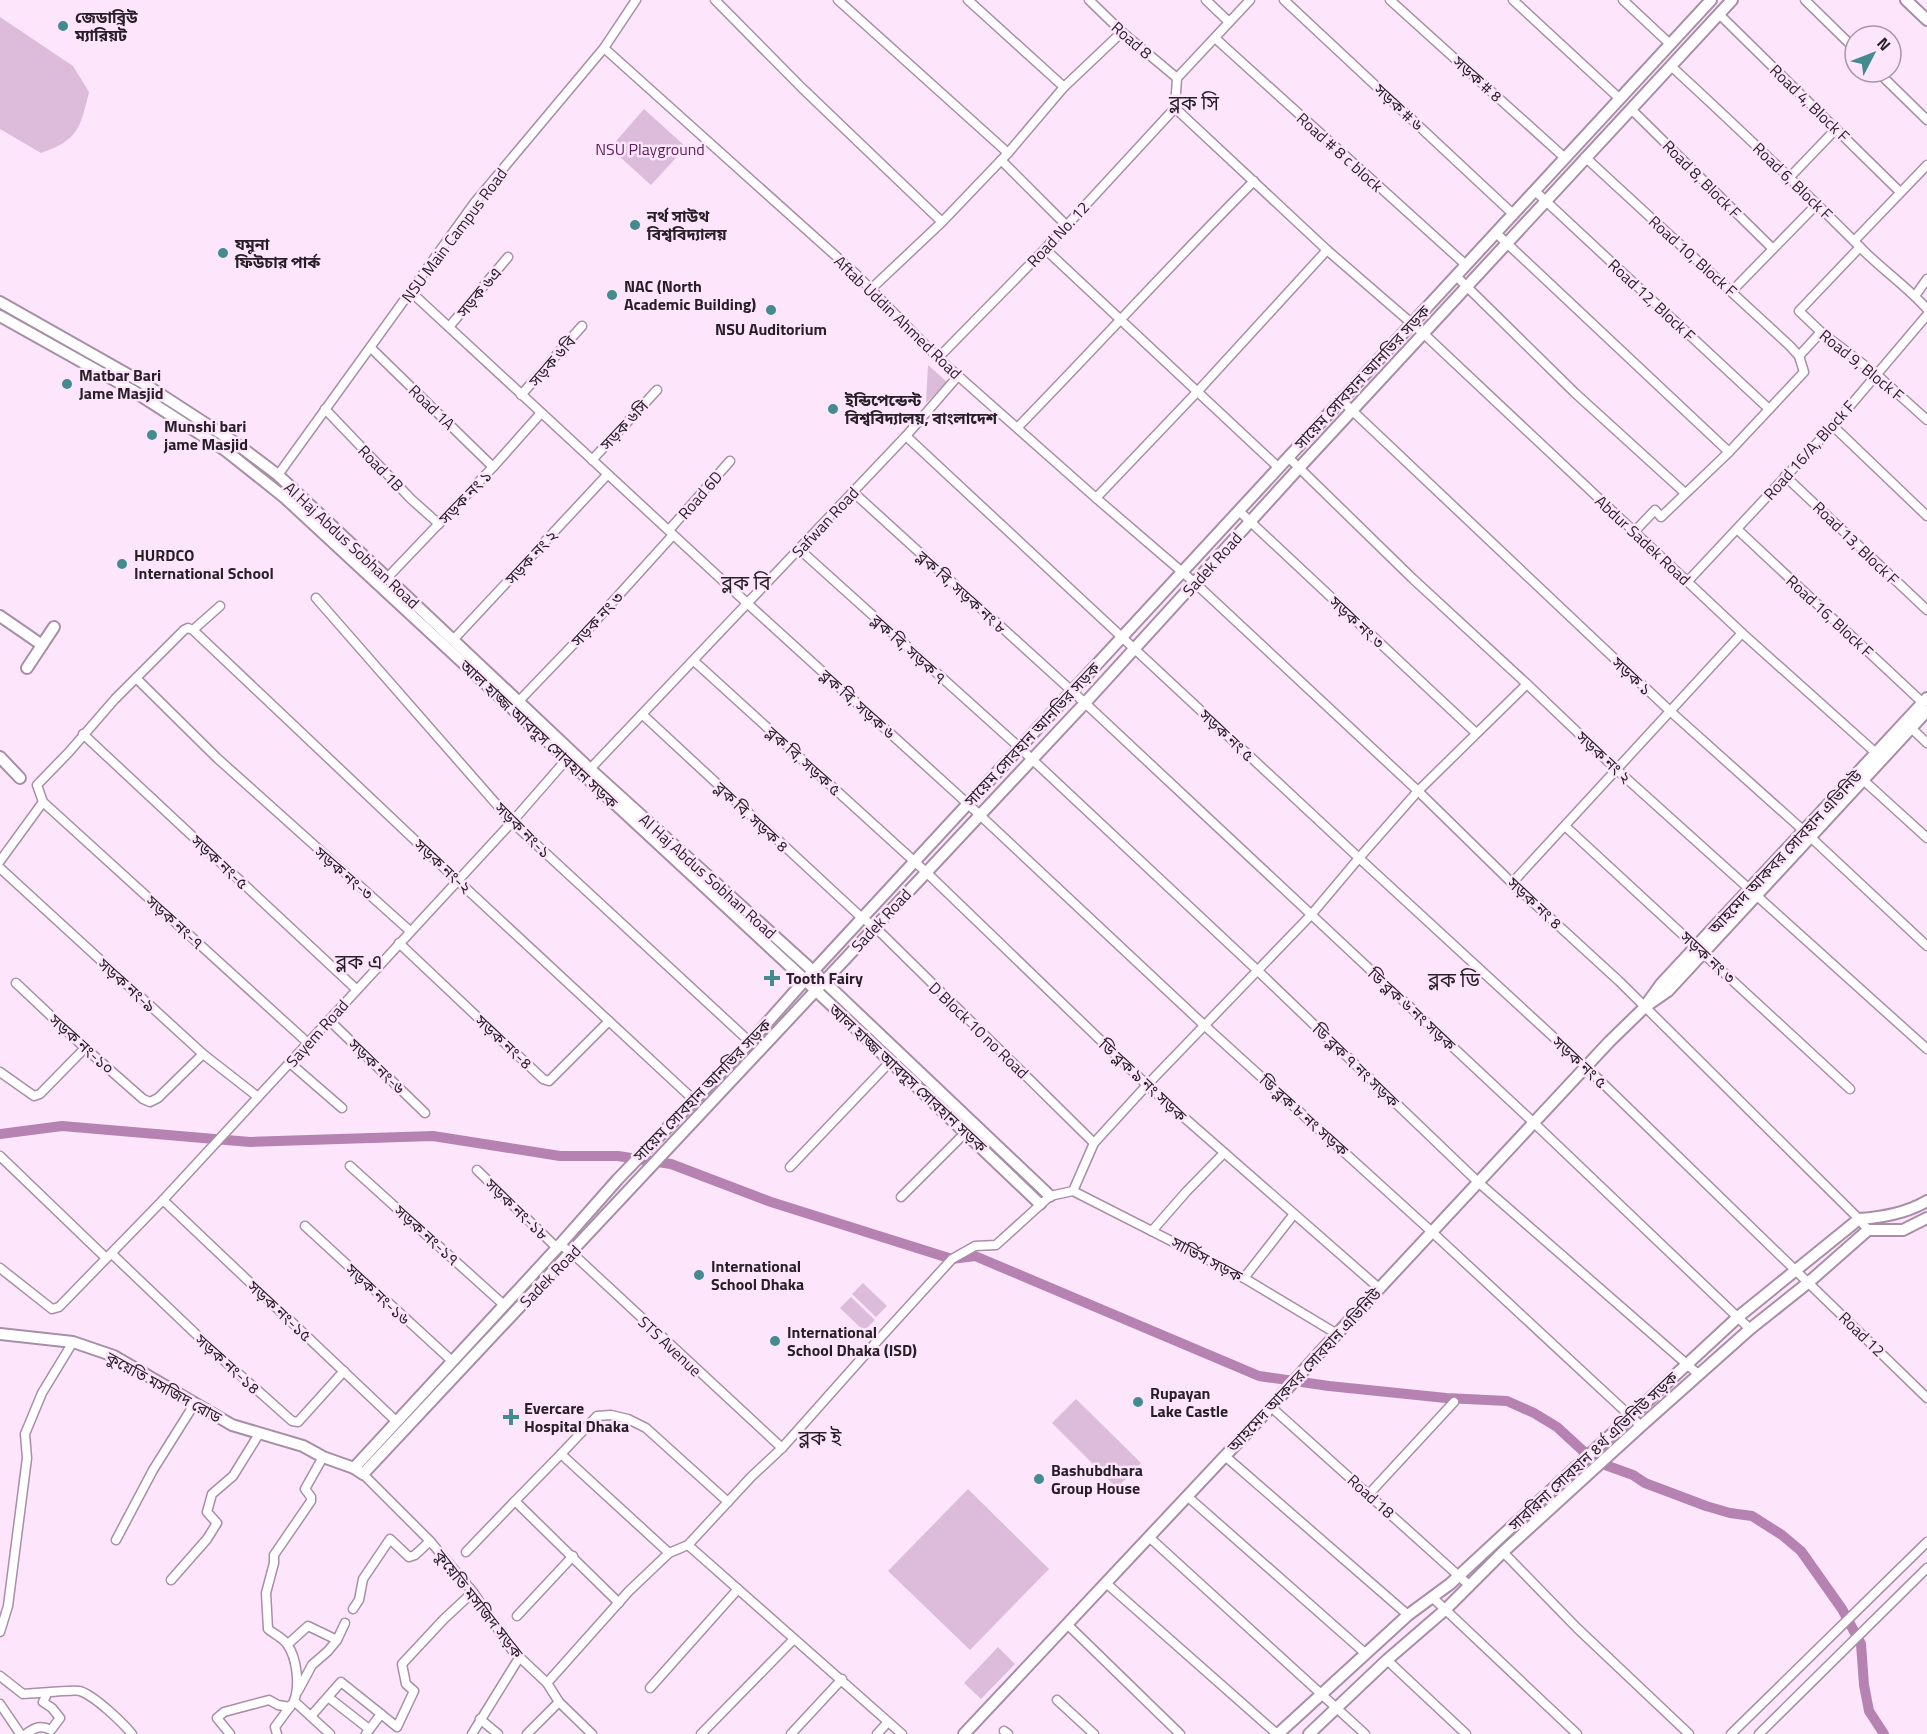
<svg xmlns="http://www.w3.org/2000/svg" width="1927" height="1734" font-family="'Titillium Web','Noto Sans Bengali',sans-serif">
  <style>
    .green { fill: #dcbcda }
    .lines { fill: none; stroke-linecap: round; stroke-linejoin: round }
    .canal { stroke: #b582b2; stroke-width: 10 }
    .minor-casing { stroke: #a88ea6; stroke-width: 11 }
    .tertiary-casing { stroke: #a88ea6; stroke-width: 14 }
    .minor { stroke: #fff; stroke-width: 8 }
    .tertiary { stroke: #fff; stroke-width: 10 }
    .poi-dot { fill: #438b90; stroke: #fde6fb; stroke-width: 2 }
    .labels { text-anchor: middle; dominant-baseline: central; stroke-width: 5; stroke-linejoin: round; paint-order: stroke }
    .poi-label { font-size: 16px; font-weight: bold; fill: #281e28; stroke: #fde6fb; text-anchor: start }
    .street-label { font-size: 16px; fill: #281e28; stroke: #fde6fb }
    .park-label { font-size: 16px; fill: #5c1f5b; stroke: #fde6fb }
    .quarter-label { font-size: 20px; fill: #281e28; stroke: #fde6fb }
  </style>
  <rect width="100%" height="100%" fill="#fde6fb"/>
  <g class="green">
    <path d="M0,17L73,66L89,92C80,129 78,140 41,153L0,129Z"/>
    <polygon points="644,109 686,147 651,185 610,148"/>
    <polygon points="928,365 947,382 926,403"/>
    <polygon points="863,1283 887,1306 876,1317 852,1294"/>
    <polygon points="851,1297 875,1320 864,1331 840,1308"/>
    <polygon points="1076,1399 1141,1463 1117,1488 1052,1423"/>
    <polygon points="968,1489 1049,1569 970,1650 888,1571"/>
    <polygon points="998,1647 1015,1664 981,1699 964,1683"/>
  </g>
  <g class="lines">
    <polyline class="canal" points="0,1134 62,1126 250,1142 433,1136 560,1156 618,1156 671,1164 771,1202 952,1259 975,1256 1259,1376 1329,1386 1446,1398 1507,1401 1534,1413 1557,1427 1594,1461 1633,1475 1645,1483 1706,1506 1730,1513 1752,1516 1782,1535 1801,1551 1842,1609 1861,1644 1864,1685 1869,1711 1884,1734"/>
    <defs>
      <g id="minor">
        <polyline points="715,0 802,88 942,222"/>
        <polyline points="838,0 1008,153"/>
        <polyline points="968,0 1064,87"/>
        <polyline points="1089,0 1122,32 1177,78"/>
        <polyline points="1206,0 1229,22"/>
        <polyline points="1284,0 1513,214"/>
        <polyline points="1390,0 1565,158"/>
        <polyline points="1513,0 1620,99"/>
        <polyline points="1623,0 1670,44"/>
        <polyline points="1805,0 1855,49"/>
        <polyline points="1719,14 1900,192"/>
        <polyline points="1215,38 1466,265"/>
        <polyline points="604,48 857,275 938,358 1096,498 1195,583 1418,791 1512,883 1620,982 1859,1219 1868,1230"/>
        <path d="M1671,66C1735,125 1798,185 1860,247C1881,269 1907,286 1927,309"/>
        <polyline points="1878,72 1927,120"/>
        <polyline points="1175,108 1327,250 1424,334 1742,633 1876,753"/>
        <polyline points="1175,108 1177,78 1250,0"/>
        <polyline points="1631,109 1773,249"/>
        <polyline points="1585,157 1790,346 1799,356 1804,372 1729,452 1661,517 1655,510 1634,532"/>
        <polyline points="1001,160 1067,226"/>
        <polyline points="1790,177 1836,129"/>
        <polyline points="1535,191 1769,409"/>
        <polyline points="1496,233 1729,452"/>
        <polyline points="1854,241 1927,165"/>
        <polyline points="1860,247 1799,311 1821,332 1876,374 1927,420"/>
        <polyline points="1045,249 1279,468"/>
        <polyline points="1456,276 1575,393 1685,493"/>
        <polyline points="871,289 942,222 1008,153 1064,87 1122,32"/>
        <polyline points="1732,291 1817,204"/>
        <polyline points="411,292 748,604 968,804 1204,1025 1432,1232 1641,1426"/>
        <polyline points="1915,296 1927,279"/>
        <polyline points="449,327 508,257"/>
        <polyline points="371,348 493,467"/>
        <polyline points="1799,356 1821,332"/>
        <polyline points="938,358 1045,249 1175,108"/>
        <polyline points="521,395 582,326"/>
        <polyline points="1341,400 1670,711 1804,831 1927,946"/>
        <polyline points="325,409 411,499 439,524"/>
        <polyline points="1833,426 1927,516"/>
        <path d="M1018,427C1097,346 1174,261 1254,181"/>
        <polyline points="1288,457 1412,578 1527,684 1617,770 1927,1049"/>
        <polyline points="592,460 657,390"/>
        <polyline points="278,475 475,202 604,48 636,0"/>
        <polyline points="1785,476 1927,610"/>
        <polyline points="853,492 1085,703 1533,1122 1750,1329"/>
        <polyline points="1096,498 1198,391 1327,250"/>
        <polyline points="1239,511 1476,733"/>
        <polyline points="1737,529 1923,703"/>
        <polyline points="669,530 730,461"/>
        <polyline points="799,549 1020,748 1257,970 1478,1182 1698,1374"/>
        <polyline points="387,578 493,467 541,413"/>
        <polyline points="1688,581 1833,426 1927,315"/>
        <polyline points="316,598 512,822 750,1042"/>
        <polyline points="220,606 193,630 188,628 184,630 115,699 69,752 37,785 43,802 308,1043"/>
        <polyline points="193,630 457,880 694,1100"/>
        <polyline points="454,639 607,475"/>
        <polyline points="694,661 926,872 1147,1085 1380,1289"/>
        <polyline points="136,678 217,758 410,931"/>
        <polyline points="1527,684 1418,791 1359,858 1586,1067 1927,1398"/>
        <polyline points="518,702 589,628 673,535"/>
        <polyline points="643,715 862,918 875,927 1094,1143"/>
        <polyline points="1908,725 1927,743"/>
        <polyline points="83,734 356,989"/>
        <polyline points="590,769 906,436 958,376"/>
        <polyline points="1861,778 1927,838"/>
        <polyline points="1565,826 1850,1089"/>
        <polyline points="0,861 43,802"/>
        <polyline points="0,868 203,1054 258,1097"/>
        <polyline points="1512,883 1742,633"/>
        <polyline points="399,943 543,1079 549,1081 609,1021"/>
        <polyline points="16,983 85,1048 143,1099 150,1102 158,1098 203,1054"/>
        <polyline points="329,1020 425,1113"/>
        <polyline points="290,1063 342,1108"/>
        <polyline points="0,1072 34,1096 40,1094 85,1048"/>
        <polyline points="0,1156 106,1258"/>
        <polyline points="350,1166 504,1305"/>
        <polyline points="790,1167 890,1062"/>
        <polyline points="477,1170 557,1248"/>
        <polyline points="1073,1191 1244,1278 1337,1334"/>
        <polyline points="901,1197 965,1133"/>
        <polyline points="163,1200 396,1421"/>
        <polyline points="305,1226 452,1361"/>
        <polyline points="1152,1231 1186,1192 1224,1153"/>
        <polyline points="559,1244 572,1253 782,1448"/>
        <polyline points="112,1254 220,1357 292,1421 298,1422 344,1371"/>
        <polyline points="0,1268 52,1309 59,1307 163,1200 512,822 566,760"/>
        <polyline points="1244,1278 1294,1214"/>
        <polyline points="1271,1407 1470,1586"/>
        <polyline points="561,1454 597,1416 611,1415 628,1419 646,1428 728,1502"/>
        <polyline points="1225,1456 1408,1615"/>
        <path d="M323,1457L305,1489L311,1497V1501L274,1555V1563L266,1593L268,1629C274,1634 283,1638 287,1644C297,1658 300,1685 294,1701L330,1734"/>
        <polyline points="363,1474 430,1541 473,1592 512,1650 547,1683 559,1702 592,1734"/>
        <polyline points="1369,1494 1454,1402"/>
        <polyline points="1187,1496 1365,1653"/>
        <polyline points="1149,1537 1365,1734"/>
        <polyline points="116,1540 153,1470 195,1403"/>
        <polyline points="688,1545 902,1734"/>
        <polyline points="466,1552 515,1501"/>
        <polyline points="1503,1552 1577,1628 1689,1734"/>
        <polyline points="171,1580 207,1539 217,1523 207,1512 212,1494 233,1476 259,1434"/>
        <polyline points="1106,1583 1277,1734"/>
        <polyline points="1433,1598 1577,1734"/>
        <polyline points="619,1603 515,1501 561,1454 669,1553"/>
        <polyline points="353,1609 359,1600 363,1579 390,1539 409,1557 415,1555 430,1541"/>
        <polyline points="517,1616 573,1556"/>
        <polyline points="1068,1625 1180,1734"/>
        <polyline points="0,1632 8,1606 27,1458 25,1434 42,1393 73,1342"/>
        <polyline points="288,1644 308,1626 337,1640 345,1623"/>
        <polyline points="1387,1660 1466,1734"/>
        <path d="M0,1676L23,1694C33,1694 74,1689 80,1691C95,1696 122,1722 132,1734"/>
        <polyline points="547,1683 629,1591 669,1553 688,1545 751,1477 782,1448 870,1349 952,1259 975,1246 996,1245 1050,1196 1073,1191 1094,1143 1147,1085 1311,915 1359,858 906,436"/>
        <polyline points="650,1688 738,1589"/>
        <polyline points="298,1691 312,1665 328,1651 337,1640"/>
        <polyline points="328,1697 369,1729"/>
        <polyline points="1057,1700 1094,1734"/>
        <polyline points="0,1704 19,1732"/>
        <polyline points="311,1716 341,1682 381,1714"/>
        <polyline points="480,1719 498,1734"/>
        <polyline points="1004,1731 1008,1734"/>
        <path d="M26,1734C35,1727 41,1725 51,1730L60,1718L52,1708L43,1702L47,1694"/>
        <polyline points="230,1734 217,1718 224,1712 269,1700 278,1705 290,1707"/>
        <polyline points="277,1734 275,1727 292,1704"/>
        <polyline points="366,1734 381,1714 397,1727 414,1691 406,1684 402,1664 444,1619 473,1592"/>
        <polyline points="472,1734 519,1658"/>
        <polyline points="527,1734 559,1702"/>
        <polyline points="701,1734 794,1639"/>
        <polyline points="791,1734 842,1679"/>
        <polyline points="877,1734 888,1722"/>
        <polyline points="1731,1734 1927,1542"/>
        <polyline points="1759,1734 1927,1568"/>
      </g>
      <g id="tertiary">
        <polyline points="1906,0 1927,20"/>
        <polyline points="0,302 143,383 234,442 278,475 590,769 813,971 1050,1196"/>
        <polyline points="0,316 132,390 225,450 284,497 805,980 1040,1204"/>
        <polyline points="0,616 42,645"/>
        <polyline points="27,668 54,627 42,645"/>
        <polyline points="0,757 20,778"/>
        <polyline points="1648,1002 1661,984 1927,698"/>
        <polyline points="0,1334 73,1342 114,1356 232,1425 303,1446 323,1457 354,1468 363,1474 1085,703 1298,469 1732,0"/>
        <polyline points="354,1468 557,1248 618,1179 750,1042 805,980 1711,0"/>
        <polyline points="964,1734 1271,1407 1321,1351 1609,1042 1645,1007 1668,991 1927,711"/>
        <path d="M1278,1734L1408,1615L1450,1584L1738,1317L1859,1219C1884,1217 1906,1213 1927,1201"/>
        <polyline points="1309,1734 1387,1660 1446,1609 1503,1552 1641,1426 1750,1329 1809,1282 1868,1230 1903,1230 1927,1218"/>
      </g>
    </defs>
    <use href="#minor" class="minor-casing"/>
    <use href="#tertiary" class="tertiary-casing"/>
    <use href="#minor" class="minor"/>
    <use href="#tertiary" class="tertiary"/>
  </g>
  <g class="poi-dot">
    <circle cx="63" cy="26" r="6"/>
    <circle cx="635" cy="225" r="6"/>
    <circle cx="223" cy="253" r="6"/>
    <circle cx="612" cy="295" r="6"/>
    <circle cx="771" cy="310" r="6"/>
    <circle cx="67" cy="384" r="6"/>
    <circle cx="833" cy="409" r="6"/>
    <circle cx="152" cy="435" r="6"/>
    <circle cx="122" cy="564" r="6"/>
    <path d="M769 969h6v6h6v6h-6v6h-6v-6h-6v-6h6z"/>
    <circle cx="699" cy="1275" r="6"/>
    <circle cx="775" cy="1341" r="6"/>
    <circle cx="1138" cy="1402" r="6"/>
    <path d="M508 1408h6v6h6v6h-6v6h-6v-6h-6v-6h6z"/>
    <circle cx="1039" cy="1479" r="6"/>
  </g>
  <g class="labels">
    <g class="poi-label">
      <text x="75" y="17">জেডাব্লিউ<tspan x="75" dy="18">ম্যারিয়ট</tspan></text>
      <text x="647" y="216">নর্থ সাউথ<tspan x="647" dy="18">বিশ্ববিদ্যালয়</tspan></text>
      <text x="235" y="244">যমুনা<tspan x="235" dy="18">ফিউচার পার্ক</tspan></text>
      <text x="624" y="286">NAC (North<tspan x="624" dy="18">Academic Building)</tspan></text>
      <text x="771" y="329" text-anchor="middle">NSU Auditorium</text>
      <text x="79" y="375">Matbar Bari<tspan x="79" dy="18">Jame Masjid</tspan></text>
      <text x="845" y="400">ইন্ডিপেন্ডেন্ট<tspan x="845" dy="18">বিশ্ববিদ্যালয়, বাংলাদেশ</tspan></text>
      <text x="164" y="426">Munshi bari<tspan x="164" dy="18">jame Masjid</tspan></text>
      <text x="134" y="555">HURDCO<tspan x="134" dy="18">International School</tspan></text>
      <text x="786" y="978">Tooth Fairy</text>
      <text x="711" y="1266">International<tspan x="711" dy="18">School Dhaka</tspan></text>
      <text x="787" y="1332">International<tspan x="787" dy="18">School Dhaka (ISD)</tspan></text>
      <text x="1150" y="1393">Rupayan<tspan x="1150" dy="18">Lake Castle</tspan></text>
      <text x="524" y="1408">Evercare<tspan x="524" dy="18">Hospital Dhaka</tspan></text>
      <text x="1051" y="1470">Bashubdhara<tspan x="1051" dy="18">Group House</tspan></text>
    </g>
    <g class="street-label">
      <text transform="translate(1132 40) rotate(41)">Road 8</text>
      <text transform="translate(1478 79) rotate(42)">সড়ক # ৪</text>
      <text transform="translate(1810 103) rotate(44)">Road 4, Block F</text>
      <text transform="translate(1399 107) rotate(43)">সড়ক # ৬</text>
      <text transform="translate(1340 152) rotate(42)">Road # 8 c block</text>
      <text transform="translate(1702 179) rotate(45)">Road 8, Block F</text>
      <text transform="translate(1793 181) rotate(44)">Road 6, Block F</text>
      <text transform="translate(1058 234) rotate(-47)">Road No. 12</text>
      <text transform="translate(454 235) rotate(-53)">NSU Main Campus Road</text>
      <text transform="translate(1693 256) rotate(42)">Road 10, Block F</text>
      <text transform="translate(479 292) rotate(-50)">সড়ক ৬এ</text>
      <text transform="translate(1652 300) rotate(43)">Road 12, Block F</text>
      <text transform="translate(898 317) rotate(44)">Aftab Uddin Ahmed Road</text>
      <text transform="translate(552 361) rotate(-49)">সড়ক ৬বি</text>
      <text transform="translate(1862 365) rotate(39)">Road 9, Block F</text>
      <text transform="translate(1362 377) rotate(-47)">সায়েম সোবহান আনভির সড়ক</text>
      <text transform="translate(432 407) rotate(44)">Road 1A</text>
      <text transform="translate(624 425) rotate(-47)">সড়ক ৬সি</text>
      <text transform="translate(1809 450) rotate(-48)">Road 16/A, Block F</text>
      <text transform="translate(381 468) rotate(46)">Road 1B</text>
      <text transform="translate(700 495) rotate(-49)">Road 6D</text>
      <text transform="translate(465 497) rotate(-46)">সড়ক নং ১</text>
      <text transform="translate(825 522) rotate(-47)">Safwan Road</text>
      <text transform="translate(1643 540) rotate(43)">Abdur Sadek Road</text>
      <text transform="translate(1856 543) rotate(44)">Road 13, Block F</text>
      <text transform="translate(352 545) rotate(43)">Al Haj Abdus Sobhan Road</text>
      <text transform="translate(531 557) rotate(-47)">সড়ক নং ২</text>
      <text transform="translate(1212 564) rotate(-48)">Sadek Road</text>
      <text transform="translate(962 592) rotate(42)">ব্লক বি, সড়ক নং ৮</text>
      <text transform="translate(1830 616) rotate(43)">Road 16, Block F</text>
      <text transform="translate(597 619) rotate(-47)">সড়ক নং ৩</text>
      <text transform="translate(1357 622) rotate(43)">সড়ক নং ৩</text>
      <text transform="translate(909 649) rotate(42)">ব্লক বি, সড়ক ৭</text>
      <text transform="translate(1632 676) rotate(43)">সড়ক ১</text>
      <text transform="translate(858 704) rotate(42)">ব্লক বি, সড়ক ৬</text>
      <text transform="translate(539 734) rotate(43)">আল হাজ্জ আবদুস সোবহান সড়ক</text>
      <text transform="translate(1032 734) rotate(-47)">সায়েম সোবহান আনভির সড়ক</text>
      <text transform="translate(1227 735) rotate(43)">সড়ক নং ৫</text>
      <text transform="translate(1604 757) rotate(43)">সড়ক নং ২</text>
      <text transform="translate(804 761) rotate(42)">ব্লক বি, সড়ক ৫</text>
      <text transform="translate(752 817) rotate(43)">ব্লক বি, সড়ক ৪</text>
      <text transform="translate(523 830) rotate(45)">সড়ক নং-১</text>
      <text transform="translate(1785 852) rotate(-47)">আহমেদ আকবর সোবহান এভিনিউ</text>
      <text transform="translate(220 862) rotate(43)">সড়ক নং-৫</text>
      <text transform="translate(443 866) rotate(43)">সড়ক নং-২</text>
      <text transform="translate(344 873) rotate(41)">সড়ক নং-৩</text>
      <text transform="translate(708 876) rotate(42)">Al Haj Abdus Sobhan Road</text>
      <text transform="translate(1535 903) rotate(43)">সড়ক নং ৪</text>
      <text transform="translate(881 920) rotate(-47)">Sadek Road</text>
      <text transform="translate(175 922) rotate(42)">সড়ক নং-৭</text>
      <text transform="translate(1708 957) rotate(43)">সড়ক নং ৩</text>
      <text transform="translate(127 985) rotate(42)">সড়ক নং-৯</text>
      <text transform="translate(1412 1009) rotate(43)">ডি ব্লক ৬ নং সড়ক</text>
      <text transform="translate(979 1030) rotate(44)">D Block 10 no Road</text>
      <text transform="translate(317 1033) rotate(-48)">Sayem Road</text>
      <text transform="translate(504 1042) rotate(43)">সড়ক নং-৪</text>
      <text transform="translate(82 1044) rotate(42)">সড়ক নং-১০</text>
      <text transform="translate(1580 1062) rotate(43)">সড়ক নং ৫</text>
      <text transform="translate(1356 1065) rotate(44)">ডি ব্লক ৭ নং সড়ক</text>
      <text transform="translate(377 1066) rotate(44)">সড়ক নং-৬</text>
      <text transform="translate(908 1078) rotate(43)">আল হাজ্জ আবদুস সোবহান সড়ক</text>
      <text transform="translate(1143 1080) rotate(43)">ডি ব্লক ৯ নং সড়ক</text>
      <text transform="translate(702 1090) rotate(-46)">সায়েম সোবহান আনভির সড়ক</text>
      <text transform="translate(1304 1115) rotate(42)">ডি ব্লক ৮ নং সড়ক</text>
      <text transform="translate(517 1209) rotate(44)">সড়ক নং-১৮</text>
      <text transform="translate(427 1235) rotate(42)">সড়ক নং-১৭</text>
      <text transform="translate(1207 1259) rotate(28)">সার্ভিস সড়ক</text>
      <text transform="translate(550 1276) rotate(-46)">Sadek Road</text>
      <text transform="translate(378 1294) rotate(43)">সড়ক নং-১৬</text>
      <text transform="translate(280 1311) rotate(43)">সড়ক নং-১৫</text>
      <text transform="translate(1862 1334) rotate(44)">Road 12</text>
      <text transform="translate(670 1346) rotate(43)">STS Avenue</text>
      <text transform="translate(228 1364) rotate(42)">সড়ক নং-১৪</text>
      <text transform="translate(1304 1370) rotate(-47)">আহমেদ আকবর সোবহান এভিনিউ</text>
      <text transform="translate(164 1387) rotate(29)">কুয়েতি মসজিদ রোড</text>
      <text transform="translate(1593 1451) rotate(-43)">সাবরিনা সোবহান ৪র্থ এভিনিউ সড়ক</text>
      <text transform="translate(1371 1496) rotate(42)">Road 18</text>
      <text transform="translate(479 1604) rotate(52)">কুয়েতি মসজিদ সড়ক</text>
    </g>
    <g class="park-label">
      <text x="650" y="149">NSU Playground</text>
    </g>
    <g class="quarter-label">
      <text x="1194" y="102">ব্লক সি</text>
      <text x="746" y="582">ব্লক বি</text>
      <text x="359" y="961">ব্লক এ</text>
      <text x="1454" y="979">ব্লক ডি</text>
      <text x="820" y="1437">ব্লক ই</text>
    </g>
  </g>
  <g transform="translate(1873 54) rotate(48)"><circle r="28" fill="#fde6fb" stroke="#a896a7" stroke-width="1.5"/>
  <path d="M0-4.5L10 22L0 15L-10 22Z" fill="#438b90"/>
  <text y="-9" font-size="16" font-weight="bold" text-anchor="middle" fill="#281e28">N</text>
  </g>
</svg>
